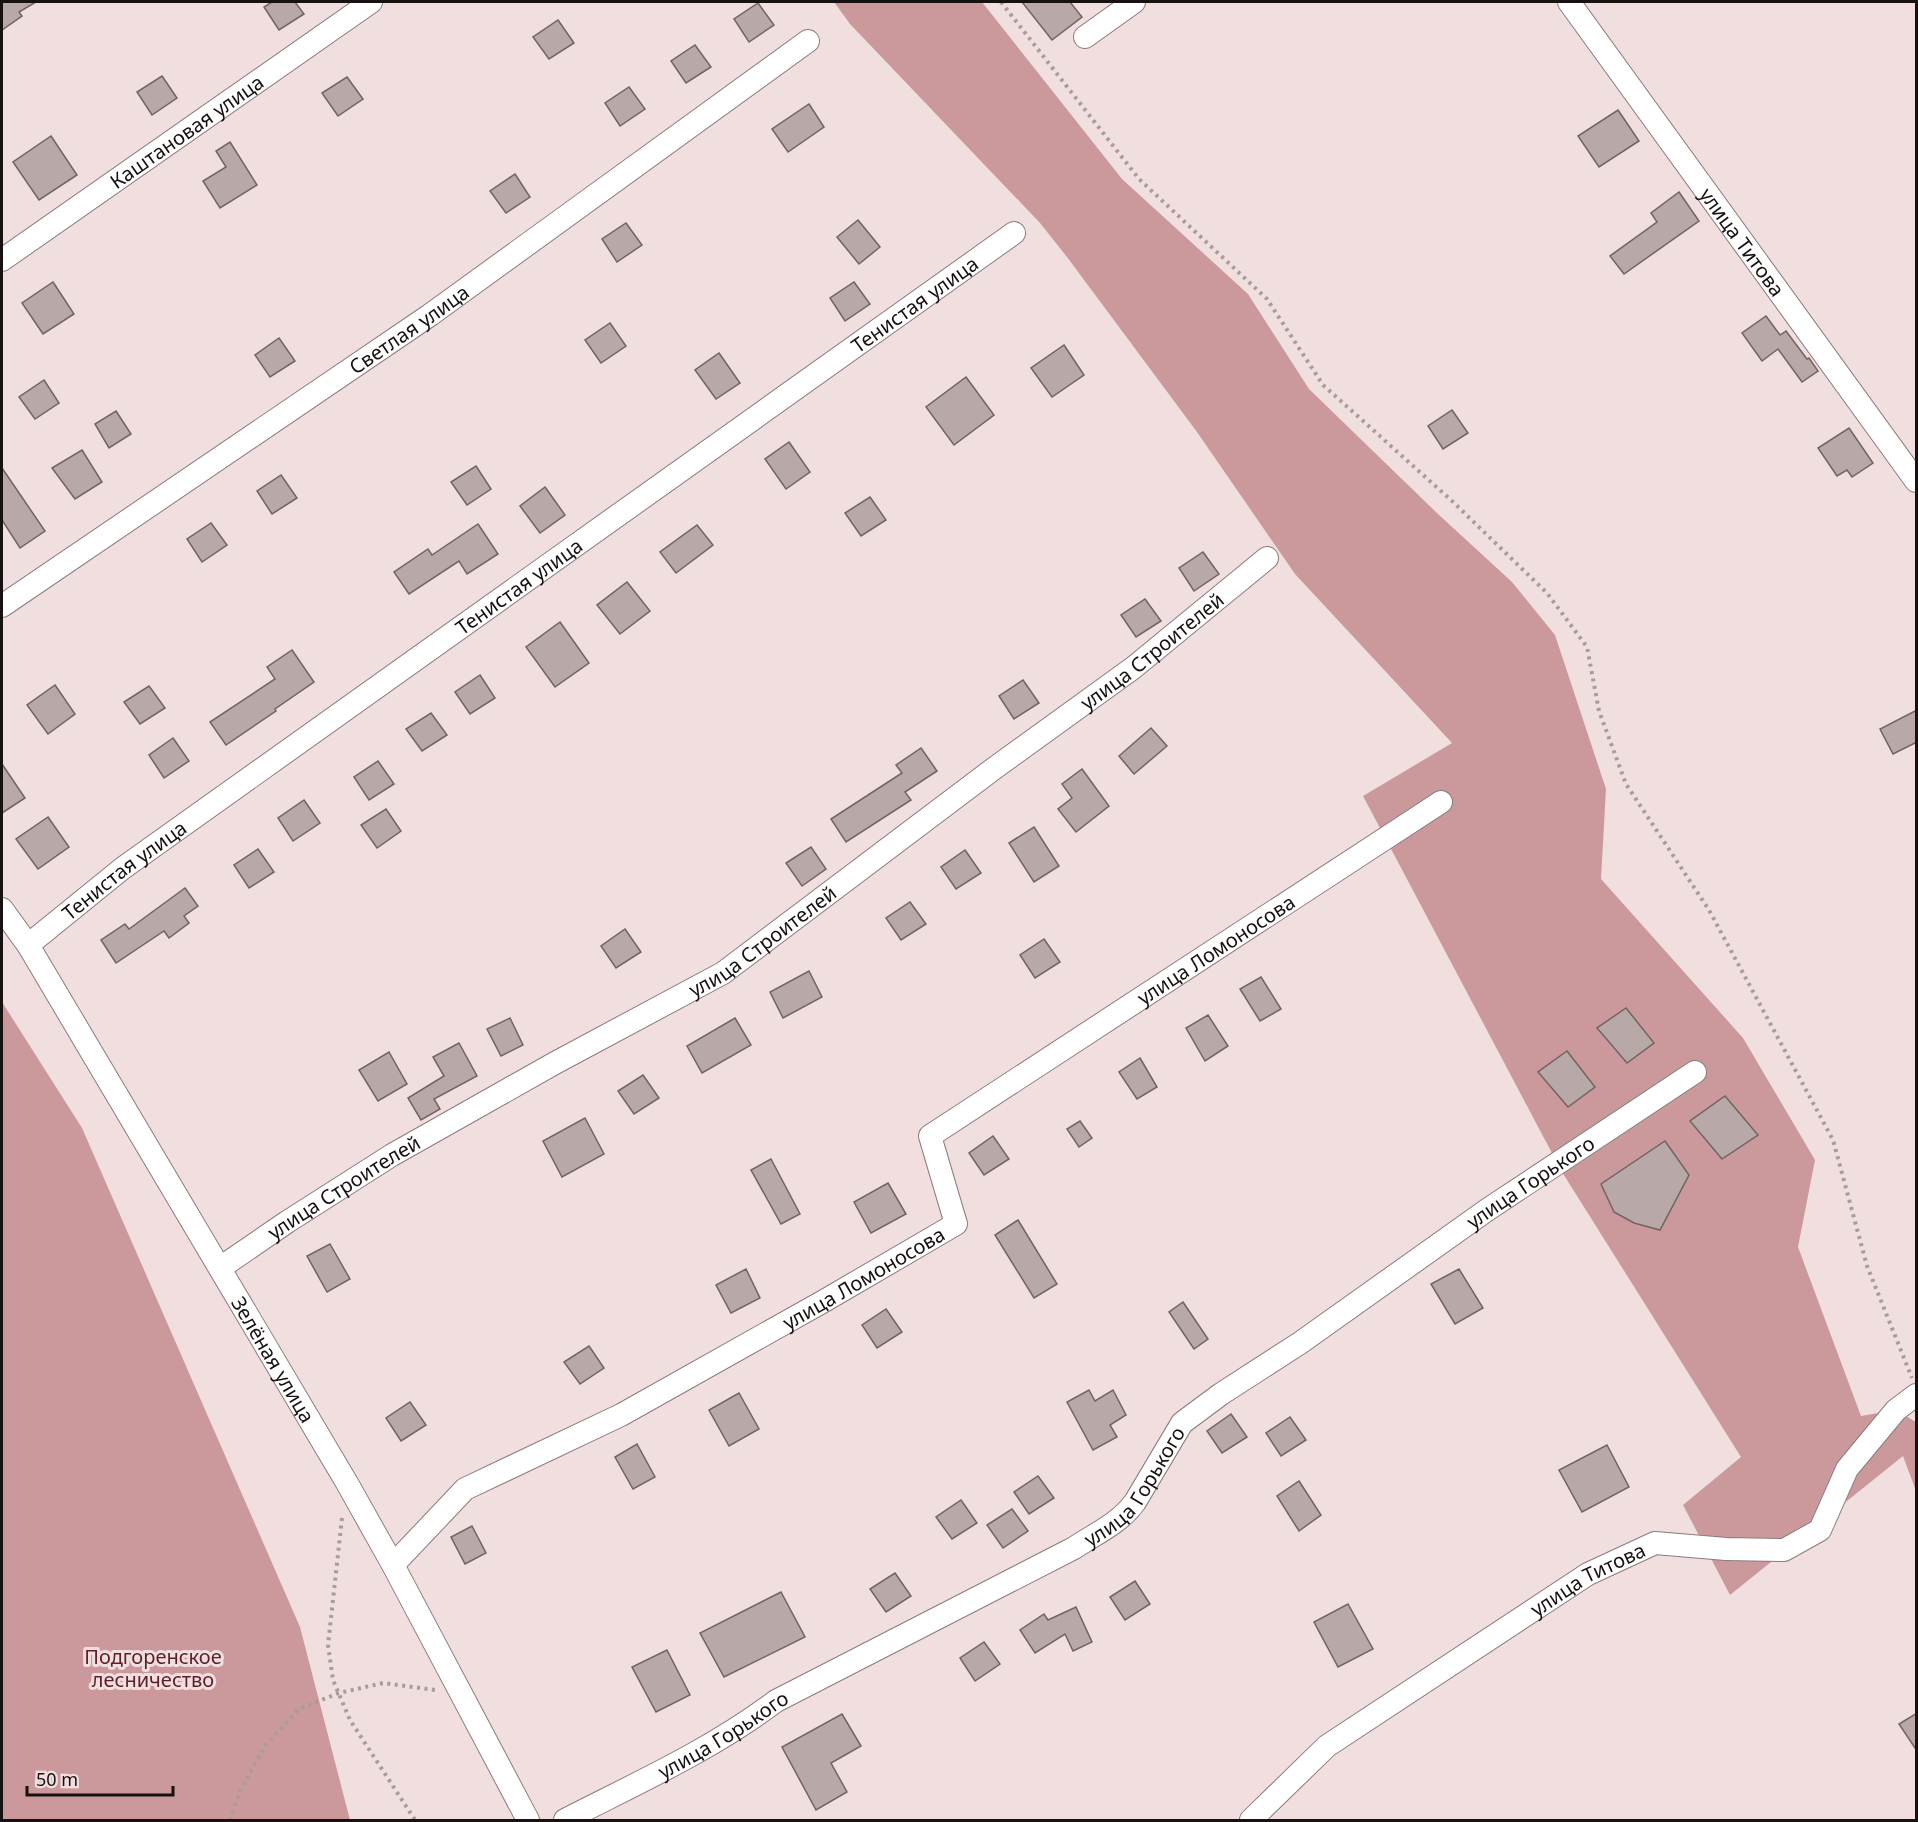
<svg xmlns="http://www.w3.org/2000/svg" width="1918" height="1822" font-family="'Noto Sans',sans-serif">
  <style>
    .forest { fill: #cb999c }
    .building { fill: #b8a8a8; stroke: #726363; stroke-width: 1.5 }
    .lines { fill: none; stroke-linecap: round; stroke-linejoin: round }
    .minor-casing { stroke: #8b7b7c; stroke-width: 24 }
    .path { stroke: #a99b9b; stroke-width: 4; stroke-dasharray: 3 4.5; stroke-linecap: butt }
    .minor { stroke: #fff; stroke-width: 22 }
    .labels { text-anchor: middle; dominant-baseline: central; stroke-width: 6; stroke-linejoin: round; paint-order: stroke }
    .street-label { font-size: 20px; fill: #171111; stroke: #f1dfe0 }
    .park-label { font-size: 20px; fill: #5c1e28; stroke: #f1dfe0 }
  </style>
  <rect width="100%" height="100%" fill="#f1dfe0"/>
  <g class="forest">
    <polygon points="834,2 982,2 1122,179 1248,294 1309,389 1438,514 1512,582 1555,635 1606,789 1601,879 1743,1038 1815,1160 1798,1247 1861,1416 1896,1410 1916,1422 1916,1491 1903,1456 1730,1595 1683,1505 1741,1457 1562,1172 1363,796 1452,743 1295,574 1197,432 1067,257 1040,223 850,24"/>
    <polygon points="2,1002 82,1128 300,1627 350,1820 2,1820"/>
  </g>
  <g class="building">
    <polygon points="2,2 36,2 19,12 22,16 2,30"/>
    <polygon points="272,2 295,2 304,14 279,30 264,7"/>
    <polygon points="1022,2 1070,2 1082,17 1052,40"/>
    <polygon points="758,3 774,25 749,42 734,19"/>
    <polygon points="558,20 574,43 549,59 533,37"/>
    <polygon points="695,45 711,67 686,83 671,61"/>
    <polygon points="162,76 177,98 152,115 137,92"/>
    <polygon points="347,77 363,99 338,116 322,93"/>
    <polygon points="629,87 645,109 620,126 605,103"/>
    <polygon points="809,104 824,127 788,152 772,129"/>
    <polygon points="1618,110 1639,141 1599,167 1578,136"/>
    <polygon points="51,136 77,175 39,200 13,162"/>
    <polygon points="230,142 257,185 220,208 203,181 226,167 216,151"/>
    <polygon points="515,174 530,197 506,213 490,191"/>
    <polygon points="1679,192 1699,221 1624,274 1610,256 1657,222 1651,213"/>
    <polygon points="858,220 880,247 859,264 837,237"/>
    <polygon points="626,223 642,245 617,262 602,239"/>
    <polygon points="53,282 74,314 43,334 22,303"/>
    <polygon points="854,282 870,304 845,321 830,298"/>
    <polygon points="1766,316 1780,335 1786,331 1807,359 1809,358 1818,371 1802,382 1778,349 1762,361 1742,333"/>
    <polygon points="610,323 626,346 601,363 585,340"/>
    <polygon points="279,338 295,361 270,377 255,355"/>
    <polygon points="1064,345 1084,375 1052,397 1031,368"/>
    <polygon points="719,353 740,383 716,399 695,370"/>
    <polygon points="966,377 994,415 954,445 926,407"/>
    <polygon points="44,380 59,403 35,419 19,397"/>
    <polygon points="1452,410 1468,433 1443,449 1428,426"/>
    <polygon points="116,411 131,434 109,448 95,424"/>
    <polygon points="1849,428 1873,463 1852,477 1847,470 1837,476 1818,448"/>
    <polygon points="789,442 810,472 786,489 765,459"/>
    <polygon points="82,450 102,482 75,499 52,468"/>
    <polygon points="476,466 491,489 467,505 451,482"/>
    <polygon points="2,468 45,531 20,548 2,520"/>
    <polygon points="281,475 297,498 272,514 257,491"/>
    <polygon points="545,487 565,515 540,533 520,506"/>
    <polygon points="870,497 886,520 861,536 845,513"/>
    <polygon points="211,523 227,545 202,562 187,539"/>
    <polygon points="478,524 498,554 467,574 459,561 409,594 394,572 428,549 432,555"/>
    <polygon points="697,525 713,545 676,573 660,552"/>
    <polygon points="1203,552 1219,574 1194,591 1179,568"/>
    <polygon points="627,582 650,611 620,634 597,605"/>
    <polygon points="1145,599 1161,621 1136,637 1121,615"/>
    <polygon points="560,622 589,663 555,687 526,647"/>
    <polygon points="292,650 314,682 275,709 276,711 226,745 210,722 275,679 267,667"/>
    <polygon points="480,675 495,698 470,714 455,692"/>
    <polygon points="1023,680 1039,703 1014,719 999,696"/>
    <polygon points="55,685 75,714 48,734 27,705"/>
    <polygon points="149,686 165,708 140,724 124,702"/>
    <polygon points="1917,710 1917,742 1893,754 1880,729"/>
    <polygon points="431,713 447,735 422,751 406,729"/>
    <polygon points="1151,728 1167,746 1134,774 1119,756"/>
    <polygon points="173,738 189,761 164,778 149,755"/>
    <polygon points="921,748 937,771 905,792 911,800 846,842 831,819 902,773 896,765"/>
    <polygon points="378,761 394,784 369,800 354,777"/>
    <polygon points="2,764 25,798 2,813"/>
    <polygon points="1082,769 1109,806 1076,832 1058,809 1072,798 1062,784"/>
    <polygon points="304,800 320,823 293,841 278,818"/>
    <polygon points="386,809 401,831 377,848 361,825"/>
    <polygon points="48,817 69,847 38,869 16,839"/>
    <polygon points="1034,827 1059,866 1034,882 1009,843"/>
    <polygon points="811,847 826,869 802,886 786,863"/>
    <polygon points="258,849 274,872 249,888 234,865"/>
    <polygon points="965,850 981,873 956,889 941,867"/>
    <polygon points="185,888 198,906 184,916 189,923 169,938 164,931 116,963 101,940 125,924 129,929"/>
    <polygon points="910,902 926,924 901,940 886,918"/>
    <polygon points="625,929 641,952 616,968 601,946"/>
    <polygon points="1044,939 1060,962 1035,978 1020,955"/>
    <polygon points="809,971 822,997 783,1018 770,992"/>
    <polygon points="1261,977 1281,1009 1260,1021 1240,989"/>
    <polygon points="1626,1008 1654,1043 1627,1063 1597,1028"/>
    <polygon points="1208,1015 1228,1046 1205,1061 1186,1028"/>
    <polygon points="510,1018 523,1045 501,1056 487,1029"/>
    <polygon points="735,1018 751,1045 702,1073 687,1046"/>
    <polygon points="459,1043 477,1076 434,1099 440,1109 421,1120 408,1098 444,1076 433,1057"/>
    <polygon points="1567,1051 1595,1087 1568,1107 1538,1072"/>
    <polygon points="389,1052 407,1084 378,1101 359,1070"/>
    <polygon points="1140,1058 1157,1087 1137,1099 1119,1072"/>
    <polygon points="643,1075 659,1098 634,1114 618,1091"/>
    <polygon points="1725,1096 1758,1135 1722,1159 1690,1121"/>
    <polygon points="585,1118 604,1154 562,1177 543,1141"/>
    <polygon points="1080,1121 1092,1138 1079,1147 1067,1129"/>
    <polygon points="993,1136 1009,1159 984,1175 969,1153"/>
    <polygon points="1665,1141 1689,1175 1660,1230 1634,1223 1614,1212 1601,1184"/>
    <polygon points="771,1159 800,1214 781,1224 751,1170"/>
    <polygon points="888,1183 906,1214 871,1233 854,1202"/>
    <polygon points="1018,1220 1057,1284 1034,1298 995,1235"/>
    <polygon points="330,1244 350,1279 327,1292 307,1256"/>
    <polygon points="746,1269 760,1298 731,1313 716,1285"/>
    <polygon points="1459,1269 1483,1308 1455,1324 1431,1284"/>
    <polygon points="1183,1302 1208,1339 1194,1349 1169,1312"/>
    <polygon points="886,1309 902,1332 877,1348 862,1325"/>
    <polygon points="589,1346 604,1368 580,1384 564,1362"/>
    <polygon points="1089,1390 1095,1401 1113,1390 1126,1415 1110,1425 1117,1437 1093,1450 1067,1402"/>
    <polygon points="739,1393 759,1429 729,1446 709,1410"/>
    <polygon points="410,1402 426,1425 401,1441 386,1418"/>
    <polygon points="1231,1414 1247,1437 1222,1453 1207,1431"/>
    <polygon points="1290,1417 1306,1440 1281,1456 1266,1433"/>
    <polygon points="637,1444 655,1477 633,1489 615,1457"/>
    <polygon points="1607,1445 1629,1487 1582,1512 1559,1470"/>
    <polygon points="1038,1476 1054,1498 1029,1514 1014,1492"/>
    <polygon points="1299,1481 1321,1515 1299,1531 1277,1496"/>
    <polygon points="961,1500 977,1523 952,1539 936,1517"/>
    <polygon points="1012,1509 1028,1531 1003,1548 987,1525"/>
    <polygon points="472,1526 486,1553 465,1564 451,1537"/>
    <polygon points="895,1573 911,1596 886,1612 870,1589"/>
    <polygon points="1135,1581 1150,1604 1125,1620 1110,1597"/>
    <polygon points="781,1592 805,1637 724,1677 700,1633"/>
    <polygon points="1348,1604 1373,1649 1338,1667 1314,1622"/>
    <polygon points="1076,1607 1092,1642 1073,1651 1065,1634 1035,1653 1020,1630 1044,1614 1048,1620"/>
    <polygon points="984,1642 1000,1664 975,1681 960,1658"/>
    <polygon points="667,1650 690,1695 656,1712 632,1667"/>
    <polygon points="1917,1713 1917,1751 1899,1724"/>
    <polygon points="842,1714 861,1746 831,1763 847,1792 816,1810 782,1747"/>
  </g>
  <g class="lines">
    <defs>
      <g id="minor">
        <path id="s1" d="M1569,2L1916,481"/>
        <polyline points="1085,37 1134,2"/>
        <path id="s2" d="M2,260L371,2"/>
        <path id="s3" d="M2,606L430,315L808,41"/>
        <path id="s4" d="M2,909L28,945L347,1483L393,1565L528,1820"/>
        <path id="s5" d="M28,945L123,868L1014,233"/>
        <path id="s6" d="M220,1268L287,1222L392,1155L555,1063L723,973L996,767L1133,668L1267,558"/>
        <path id="s7" d="M393,1565L465,1489L621,1415L824,1301L956,1224L930,1136L1441,802"/>
        <path id="s8" d="M565,1820C637,1783 711,1750 776,1701L1074,1548C1095,1534 1120,1523 1135,1502L1182,1423L1221,1394L1300,1343L1487,1210L1695,1072"/>
        <path id="s9" d="M1251,1820L1327,1746L1588,1574L1655,1543L1726,1549L1784,1550L1820,1530L1847,1469L1896,1410L1916,1395"/>
      </g>
    </defs>
    <use href="#minor" class="minor-casing"/>
    <g class="path">
      <polyline points="1001,2 1139,179 1267,299 1323,385 1451,500 1547,593 1587,647 1599,711 1626,784 1709,910 1833,1140 1867,1266 1912,1378"/>
      <polyline points="342,1518 328,1645 333,1680 350,1720 415,1820"/>
      <polyline points="230,1820 240,1791 264,1747 299,1709 339,1693 383,1683 435,1690"/>
    </g>
    <use href="#minor" class="minor"/>
  </g>
  <g class="labels">
    <g class="street-label">
      <text stroke="none"><textPath href="#s2" startOffset="225">Каштановая улица</textPath></text>
      <text stroke="none"><textPath href="#s1" startOffset="296">улица Титова</textPath></text>
      <text stroke="none"><textPath href="#s5" startOffset="1094">Тенистая улица</textPath></text>
      <text stroke="none"><textPath href="#s3" startOffset="492">Светлая улица</textPath></text>
      <text stroke="none"><textPath href="#s5" startOffset="608">Тенистая улица</textPath></text>
      <text stroke="none"><textPath href="#s6" startOffset="1120">улица Строителей</textPath></text>
      <text stroke="none"><textPath href="#s5" startOffset="122">Тенистая улица</textPath></text>
      <text stroke="none"><textPath href="#s6" startOffset="634">улица Строителей</textPath></text>
      <text stroke="none"><textPath href="#s7" startOffset="1096">улица Ломоносова</textPath></text>
      <text stroke="none"><textPath href="#s8" startOffset="1170">улица Горького</textPath></text>
      <text stroke="none"><textPath href="#s6" startOffset="148">улица Строителей</textPath></text>
      <text stroke="none"><textPath href="#s7" startOffset="556">улица Ломоносова</textPath></text>
      <text stroke="none"><textPath href="#s4" startOffset="526">Зелёная улица</textPath></text>
      <text stroke="none"><textPath href="#s8" startOffset="666">улица Горького</textPath></text>
      <text stroke="none"><textPath href="#s9" startOffset="416">улица Титова</textPath></text>
      <text stroke="none"><textPath href="#s8" startOffset="180">улица Горького</textPath></text>
    </g>
    <g class="park-label">
      <text x="153" y="1656">Подгоренское<tspan x="153" dy="23">лесничество</tspan></text>
    </g>
  </g>
  <rect width="1918" height="1822" fill="none" stroke="#171111" stroke-width="6"/>
  <path d="M27 1786v9h146v-9" fill="none" stroke="#171111" stroke-width="3"/>
  <text x="36" y="1786" font-size="18" fill="#171111" stroke="#f1dfe0" stroke-width="4.5" paint-order="stroke">50 m</text>
</svg>
